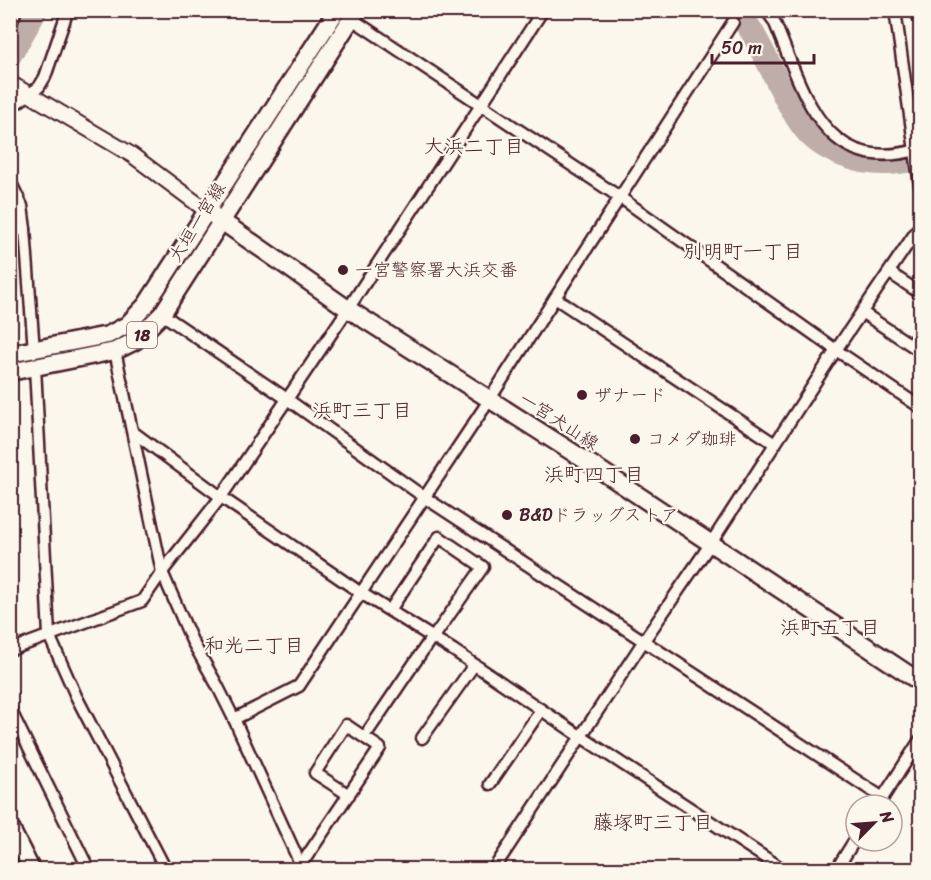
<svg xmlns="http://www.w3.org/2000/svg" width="931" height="880" font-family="Sriracha,'Klee One',sans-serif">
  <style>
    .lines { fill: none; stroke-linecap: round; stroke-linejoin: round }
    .river { stroke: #bfadaa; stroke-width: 24 }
    .minor-casing { stroke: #4a1f2b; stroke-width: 15 }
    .tertiary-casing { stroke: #4a1f2b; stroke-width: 18 }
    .secondary-casing { stroke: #4a1f2b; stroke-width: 20 }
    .primary-casing { stroke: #4a1f2b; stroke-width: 21 }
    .minor { stroke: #fbf7ec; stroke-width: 10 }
    .tertiary { stroke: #fbf7ec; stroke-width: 14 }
    .secondary { stroke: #fbf7ec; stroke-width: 15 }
    .primary { stroke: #fbf7ec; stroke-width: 16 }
    .poi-dot { fill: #4a1f2b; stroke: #fbf7ec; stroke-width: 2 }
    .labels { text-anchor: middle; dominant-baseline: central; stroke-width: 4.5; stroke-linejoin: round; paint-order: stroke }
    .shield { fill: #fbf7ec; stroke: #7f6065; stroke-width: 1.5 }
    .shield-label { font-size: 16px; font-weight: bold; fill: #4a1f2b }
    .street-label { font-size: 18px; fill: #4a1f2b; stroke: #fbf7ec }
    .poi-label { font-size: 18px; fill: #4a1f2b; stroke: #fbf7ec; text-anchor: start }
    .neighbourhood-label { font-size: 20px; fill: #4a1f2b; stroke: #fbf7ec }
  </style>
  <rect width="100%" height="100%" fill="#fbf7ec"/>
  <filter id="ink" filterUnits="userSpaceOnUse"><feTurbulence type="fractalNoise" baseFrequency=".0167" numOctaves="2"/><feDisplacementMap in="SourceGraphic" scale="12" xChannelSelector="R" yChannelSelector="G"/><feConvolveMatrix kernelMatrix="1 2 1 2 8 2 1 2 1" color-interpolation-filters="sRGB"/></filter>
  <g filter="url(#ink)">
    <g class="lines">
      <g class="river">
        <path d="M734,10C751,25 757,42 767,60C779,84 789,108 805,129C823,152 860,164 888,163C899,163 910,160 920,159"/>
        <polyline points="10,55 36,10"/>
      </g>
      <defs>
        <g id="minor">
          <path d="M766,10L774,21C804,91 822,178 920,149"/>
          <polyline points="895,10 920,186"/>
          <polyline points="913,10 920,18"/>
          <polyline points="352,19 621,198 836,350 920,407"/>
          <polyline points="10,26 16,10"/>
          <polyline points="10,108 39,87 45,77 68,10"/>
          <polyline points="10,181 22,206 25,229 34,351"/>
          <polyline points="10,231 25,229"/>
          <polyline points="890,273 920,293"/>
          <polyline points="555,298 775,444"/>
          <polyline points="863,313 920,351"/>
          <polyline points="162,314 287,399 424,497 883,798"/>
          <polyline points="115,351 162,572 192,641 217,685 234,719 303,870"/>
          <polyline points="35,367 49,635 76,696 166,870"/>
          <polyline points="133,432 221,497 361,593 453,650 580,736 784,870"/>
          <polyline points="390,610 439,537 483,567 433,638"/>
          <polyline points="10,650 142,601 162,572 221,497 348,309 543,10"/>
          <polyline points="10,709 89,870"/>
          <polyline points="234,719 299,686 484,408 733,22"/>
          <polyline points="369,730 432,637"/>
          <polyline points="422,738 474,665"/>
          <polyline points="490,784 541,710"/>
          <polyline points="878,805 920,740"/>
          <polyline points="301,865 380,748 346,725 315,773 349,795"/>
          <polyline points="493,870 643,642 711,543 836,350 920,226"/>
          <polyline points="836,870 856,838"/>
        </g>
        <polyline id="tertiary" points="10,83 132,155 207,211"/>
        <polyline id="secondary" points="10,826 32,870"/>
        <g id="primary">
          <polyline points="207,211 348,309 594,466 920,682"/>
          <polyline points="10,354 108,335 127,325 146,305 337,10"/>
          <polyline points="10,372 115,351 135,341 162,314 357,10"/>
        </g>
      </defs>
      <use href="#minor" class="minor-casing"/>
      <use href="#tertiary" class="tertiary-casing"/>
      <use href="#secondary" class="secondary-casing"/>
      <use href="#primary" class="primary-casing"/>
      <use href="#minor" class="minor"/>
      <use href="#tertiary" class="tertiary"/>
      <use href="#secondary" class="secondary"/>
      <use href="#primary" class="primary"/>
    </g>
  </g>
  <g class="poi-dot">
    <circle cx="343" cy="270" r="6"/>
    <circle cx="582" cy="395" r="6"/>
    <circle cx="635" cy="439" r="6"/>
    <circle cx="507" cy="515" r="6"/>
  </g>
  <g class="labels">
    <rect class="shield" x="127" y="322" width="30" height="26" rx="4.5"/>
    <g class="shield-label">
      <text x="142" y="335">18</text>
    </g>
    <g class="street-label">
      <text transform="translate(197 222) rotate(-58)">大垣一宮線</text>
      <text transform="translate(559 421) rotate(33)">一宮犬山線</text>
    </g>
    <g class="poi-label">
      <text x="355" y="270">一宮警察署大浜交番</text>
      <text x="594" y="395">ザナード</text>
      <text x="647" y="439">コメダ珈琲</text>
      <text x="519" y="515">B&amp;Dドラッグストア</text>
    </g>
    <g class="neighbourhood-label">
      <text x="474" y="146">大浜二丁目</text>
      <text x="743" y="251">別明町一丁目</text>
      <text x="362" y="410">浜町三丁目</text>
      <text x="594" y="474">浜町四丁目</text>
      <text x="830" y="627">浜町五丁目</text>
      <text x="254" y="645">和光二丁目</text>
      <text x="653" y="822">藤塚町三丁目</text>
    </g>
  </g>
  <rect width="931" height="880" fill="none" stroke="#fbf7ec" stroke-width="36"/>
  <rect x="18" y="18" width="895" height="844" fill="none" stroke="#4a1f2b" stroke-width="2" filter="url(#ink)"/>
  <g transform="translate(874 823) rotate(65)"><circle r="28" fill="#fbf7ec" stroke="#b4a19f" stroke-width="1.5"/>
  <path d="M0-4.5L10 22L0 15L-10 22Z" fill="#4a1f2b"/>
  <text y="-9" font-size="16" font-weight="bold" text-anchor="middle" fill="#4a1f2b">N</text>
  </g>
  <path d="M712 54v9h102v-9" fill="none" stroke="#4a1f2b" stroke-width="3"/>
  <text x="721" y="54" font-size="18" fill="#4a1f2b" stroke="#fbf7ec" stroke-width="4.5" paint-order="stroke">50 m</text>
</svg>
